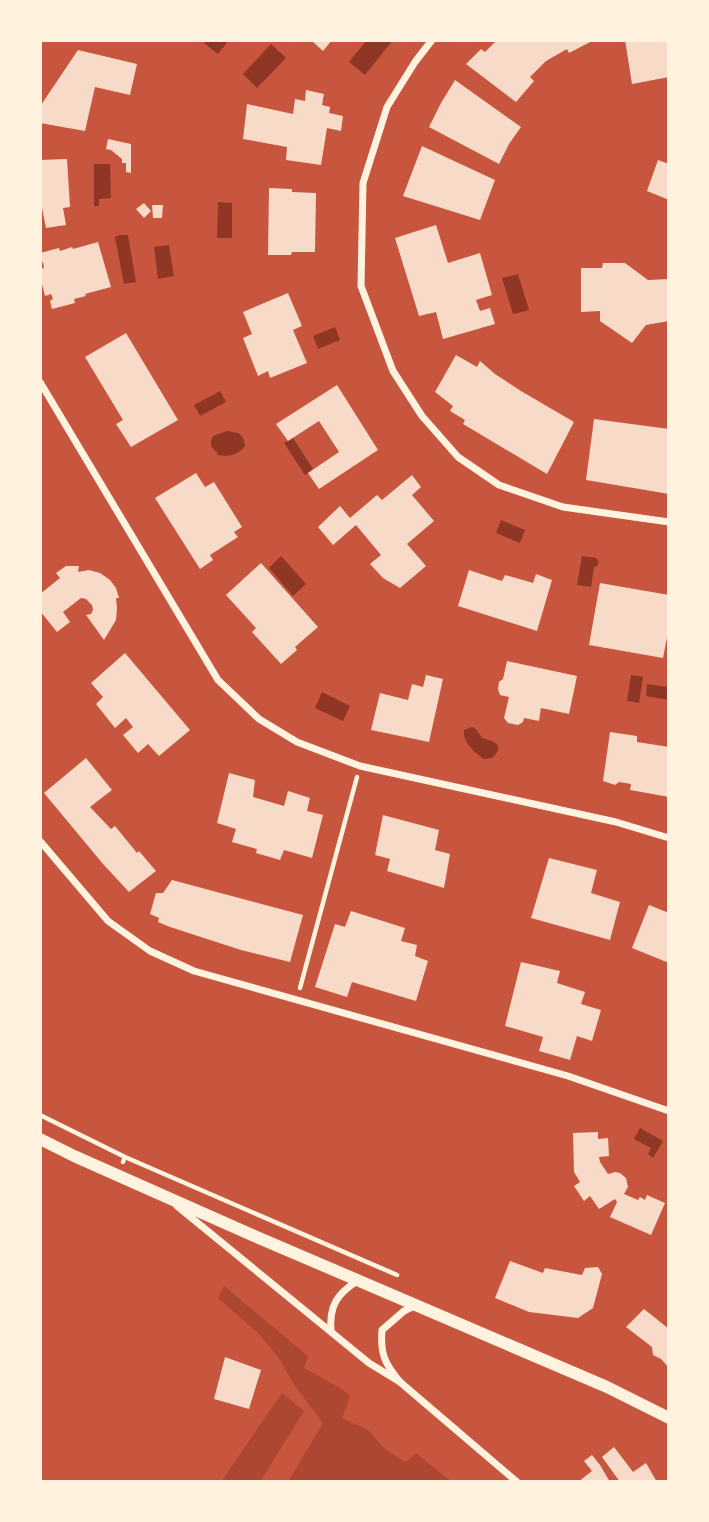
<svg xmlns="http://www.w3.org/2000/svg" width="709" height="1522" font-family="Lora,serif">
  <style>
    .green { fill: #ae4732 }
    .water { fill: #8f3625 }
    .building { fill: #f7dbc8 }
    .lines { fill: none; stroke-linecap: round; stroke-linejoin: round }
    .path { stroke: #fff3e0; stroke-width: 4.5 }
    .minor { stroke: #fff3e0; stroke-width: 7 }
    .tertiary { stroke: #fff3e0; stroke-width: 12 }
  </style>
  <rect width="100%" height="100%" fill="#c8553d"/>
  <g class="green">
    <polygon points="224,1286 308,1356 304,1368 340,1388 350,1396 342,1418 368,1430 386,1450 406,1462 416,1453 452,1482 288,1482 323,1423 295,1386 280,1360 259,1334 218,1298"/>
    <polygon points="282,1393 304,1411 260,1482 221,1482"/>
  </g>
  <g class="water">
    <polygon points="207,40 229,40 218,54 204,43"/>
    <polygon points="367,40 393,40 365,75 349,62"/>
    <polygon points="271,44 286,58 257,88 243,74"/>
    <polygon points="94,164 110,164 111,198 99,199 99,206 94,206"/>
    <polygon points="218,202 232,203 232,238 217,238"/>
    <polygon points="120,235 128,235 136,282 124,284 115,237"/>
    <polygon points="169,245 174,276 158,279 154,247"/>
    <polygon points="518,274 529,310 513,314 502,278"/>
    <polygon points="335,327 340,340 318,349 313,336"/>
    <polygon points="220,391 226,402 200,416 194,405"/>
    <path d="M227,431L238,433L243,437L245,446C238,455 229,457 217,455L218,453C211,448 209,444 213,436Z"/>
    <polygon points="293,438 313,469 305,475 284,443"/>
    <polygon points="501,520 525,530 520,543 496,533"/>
    <polygon points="281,556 306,584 293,596 269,568"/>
    <polygon points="582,556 596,558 599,562 597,566 594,567 591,587 577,585"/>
    <polygon points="631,675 643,677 639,703 627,701"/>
    <polygon points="647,684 669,687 669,700 646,696"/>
    <polygon points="322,692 350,706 343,721 315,708"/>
    <path d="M472,727L476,729L482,738C493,741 507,745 492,758L484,759C474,752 463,743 464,730Z"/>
    <polygon points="640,1128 663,1141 653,1158 648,1154 651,1148 634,1139"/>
  </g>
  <g class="building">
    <polygon points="311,40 332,40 323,51"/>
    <polygon points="497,40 594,40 569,53 567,49 546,61 530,77 534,81 516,102 466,64 481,49 485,52"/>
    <polygon points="625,40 669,40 669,77 632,84"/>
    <polygon points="78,50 137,64 130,95 95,87 85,131 40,123 41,105"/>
    <polygon points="455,80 521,127 509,144 499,164 429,127 441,103"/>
    <polygon points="306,90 324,94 322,105 330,107 329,113 343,116 341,131 327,128 321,165 286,160 287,147 243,139 247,104 293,114 295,99 305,101"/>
    <polygon points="108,139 131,144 131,173 126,172 126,163 122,163 122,159 111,150 106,149"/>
    <polygon points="422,146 495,180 480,220 403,196"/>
    <polygon points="67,159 70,207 63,208 66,225 46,228 42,208 40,208 40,160"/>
    <polygon points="658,160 669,164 669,200 647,191"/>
    <polygon points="269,188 292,189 292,192 316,193 315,252 292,252 291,255 268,255"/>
    <polygon points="144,203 151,211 144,218 136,209"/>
    <polygon points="152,205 163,205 162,218 153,218"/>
    <polygon points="436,225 448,263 480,253 492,295 476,300 480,311 490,308 495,324 443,339 436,312 419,316 395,238"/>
    <polygon points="98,242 111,287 85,294 86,296 74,299 75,303 52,309 50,301 53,299 51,294 45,296 40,276 40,269 44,268 43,262 40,263 40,253 59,248 60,251 72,247 73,249"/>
    <polygon points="603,263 625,263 648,280 669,279 669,321 646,325 632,343 600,321 600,311 581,312 581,268 602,268"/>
    <polygon points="288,293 302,326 293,330 307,363 270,378 268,371 258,376 243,338 252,334 243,312"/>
    <polygon points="126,333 178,420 131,447 116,424 123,420 85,357"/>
    <polygon points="456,355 477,367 480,361 495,374 521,391 574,422 547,474 463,424 465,420 450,411 453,406 435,392"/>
    <polygon points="337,385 378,450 319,489 308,473 339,452 319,421 288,441 276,424"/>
    <polygon points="594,419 669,429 669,494 586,480"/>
    <polygon points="196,473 205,487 214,482 242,527 234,532 238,537 210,555 213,560 200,569 155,498"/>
    <polygon points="412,475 421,487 412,495 434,521 407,544 426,566 400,588 383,578 370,564 381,555 356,525 333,545 318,527 340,506 350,518 377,495 382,500"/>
    <polygon points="261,563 318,627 295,647 297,650 281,664 252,632 256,628 226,595"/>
    <polygon points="66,566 79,566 78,572 89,570 100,573 110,580 116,588 119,598 116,598 117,608 116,620 104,640 86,615 91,614 93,610 92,605 86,599 81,598 63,612 70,622 57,632 40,611 40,594 60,578 56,573"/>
    <polygon points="469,570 502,581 505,575 533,583 536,574 552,580 537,631 458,606"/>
    <polygon points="600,583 669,595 669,627 663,658 589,645"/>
    <polygon points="125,653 190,730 159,756 148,744 138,753 123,735 133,727 126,718 115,728 96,704 103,697 91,683"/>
    <polygon points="507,661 577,676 569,714 541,708 539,721 524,718 523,722 518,725 508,723 504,718 509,697 500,695 498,689 499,682 503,679"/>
    <polygon points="426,675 443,679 429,742 371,730 380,693 408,700 412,684 423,687"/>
    <polygon points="610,732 637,736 637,742 669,747 669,797 630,790 631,784 619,782 615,785 603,781"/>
    <polygon points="86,758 112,790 90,807 111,829 115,826 137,853 139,851 156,871 129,892 103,864 44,793"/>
    <polygon points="229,773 255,780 253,797 284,806 288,791 310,798 307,811 323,815 312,858 284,850 280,860 256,853 257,849 232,842 236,829 217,823"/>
    <polygon points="383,815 439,830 435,850 450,854 444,888 387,871 390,859 375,855"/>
    <polygon points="549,858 597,870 591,893 620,902 610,940 531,918"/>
    <polygon points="172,880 303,915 290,962 241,950 170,927 158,922 159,918 150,914 156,893 163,893"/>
    <polygon points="649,905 669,913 669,963 632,948"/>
    <polygon points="351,911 405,928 401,941 417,945 415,956 428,961 416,1001 352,982 347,997 315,987 335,924 345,927"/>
    <polygon points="521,962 560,971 557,983 585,992 581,1004 601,1010 592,1041 577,1036 570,1060 539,1051 543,1037 505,1026"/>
    <polygon points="598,1132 598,1139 608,1138 609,1156 599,1157 600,1162 608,1174 615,1172 620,1173 626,1178 628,1187 624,1194 638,1200 640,1197 645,1200 647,1195 665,1203 651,1235 610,1217 617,1202 615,1199 599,1209 590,1196 584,1201 574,1186 580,1182 574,1172 573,1133"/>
    <polygon points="510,1261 543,1273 545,1268 582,1275 585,1268 598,1267 602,1274 593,1308 578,1318 529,1312 495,1298"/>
    <polygon points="644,1309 669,1329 669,1368 661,1359 653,1355 652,1347 626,1327"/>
    <polygon points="225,1357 261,1370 249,1409 214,1399"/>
    <polygon points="614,1447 633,1472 646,1463 657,1482 620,1482 602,1457"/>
    <polygon points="592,1455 600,1465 610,1482 578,1482 592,1471 584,1461"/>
  </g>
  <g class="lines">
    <g class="path">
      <polyline points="300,988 357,777"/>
      <polyline points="40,1115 125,1157"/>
      <polyline points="123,1162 125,1157 397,1275"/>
    </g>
    <g class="minor">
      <polyline points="432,40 415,62 387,107 363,183 361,286 393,371 422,416 458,457 499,485 563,507 669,522"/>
      <polyline points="40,382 218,680 259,719 297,742 360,766 616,822 669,838"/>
      <polyline points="40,841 108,921 150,951 194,971 568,1076 669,1111"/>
      <polyline points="177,1206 369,1363 400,1382"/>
      <path d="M414,1306L404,1311L382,1330C380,1354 385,1364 400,1382L517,1482"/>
      <path d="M331,1331C329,1306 337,1294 357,1281"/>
    </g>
    <polyline class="tertiary" points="40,1139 74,1156 252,1235 607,1387 669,1418"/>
  </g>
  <rect width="709" height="1522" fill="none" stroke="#fff3e0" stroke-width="84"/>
</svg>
